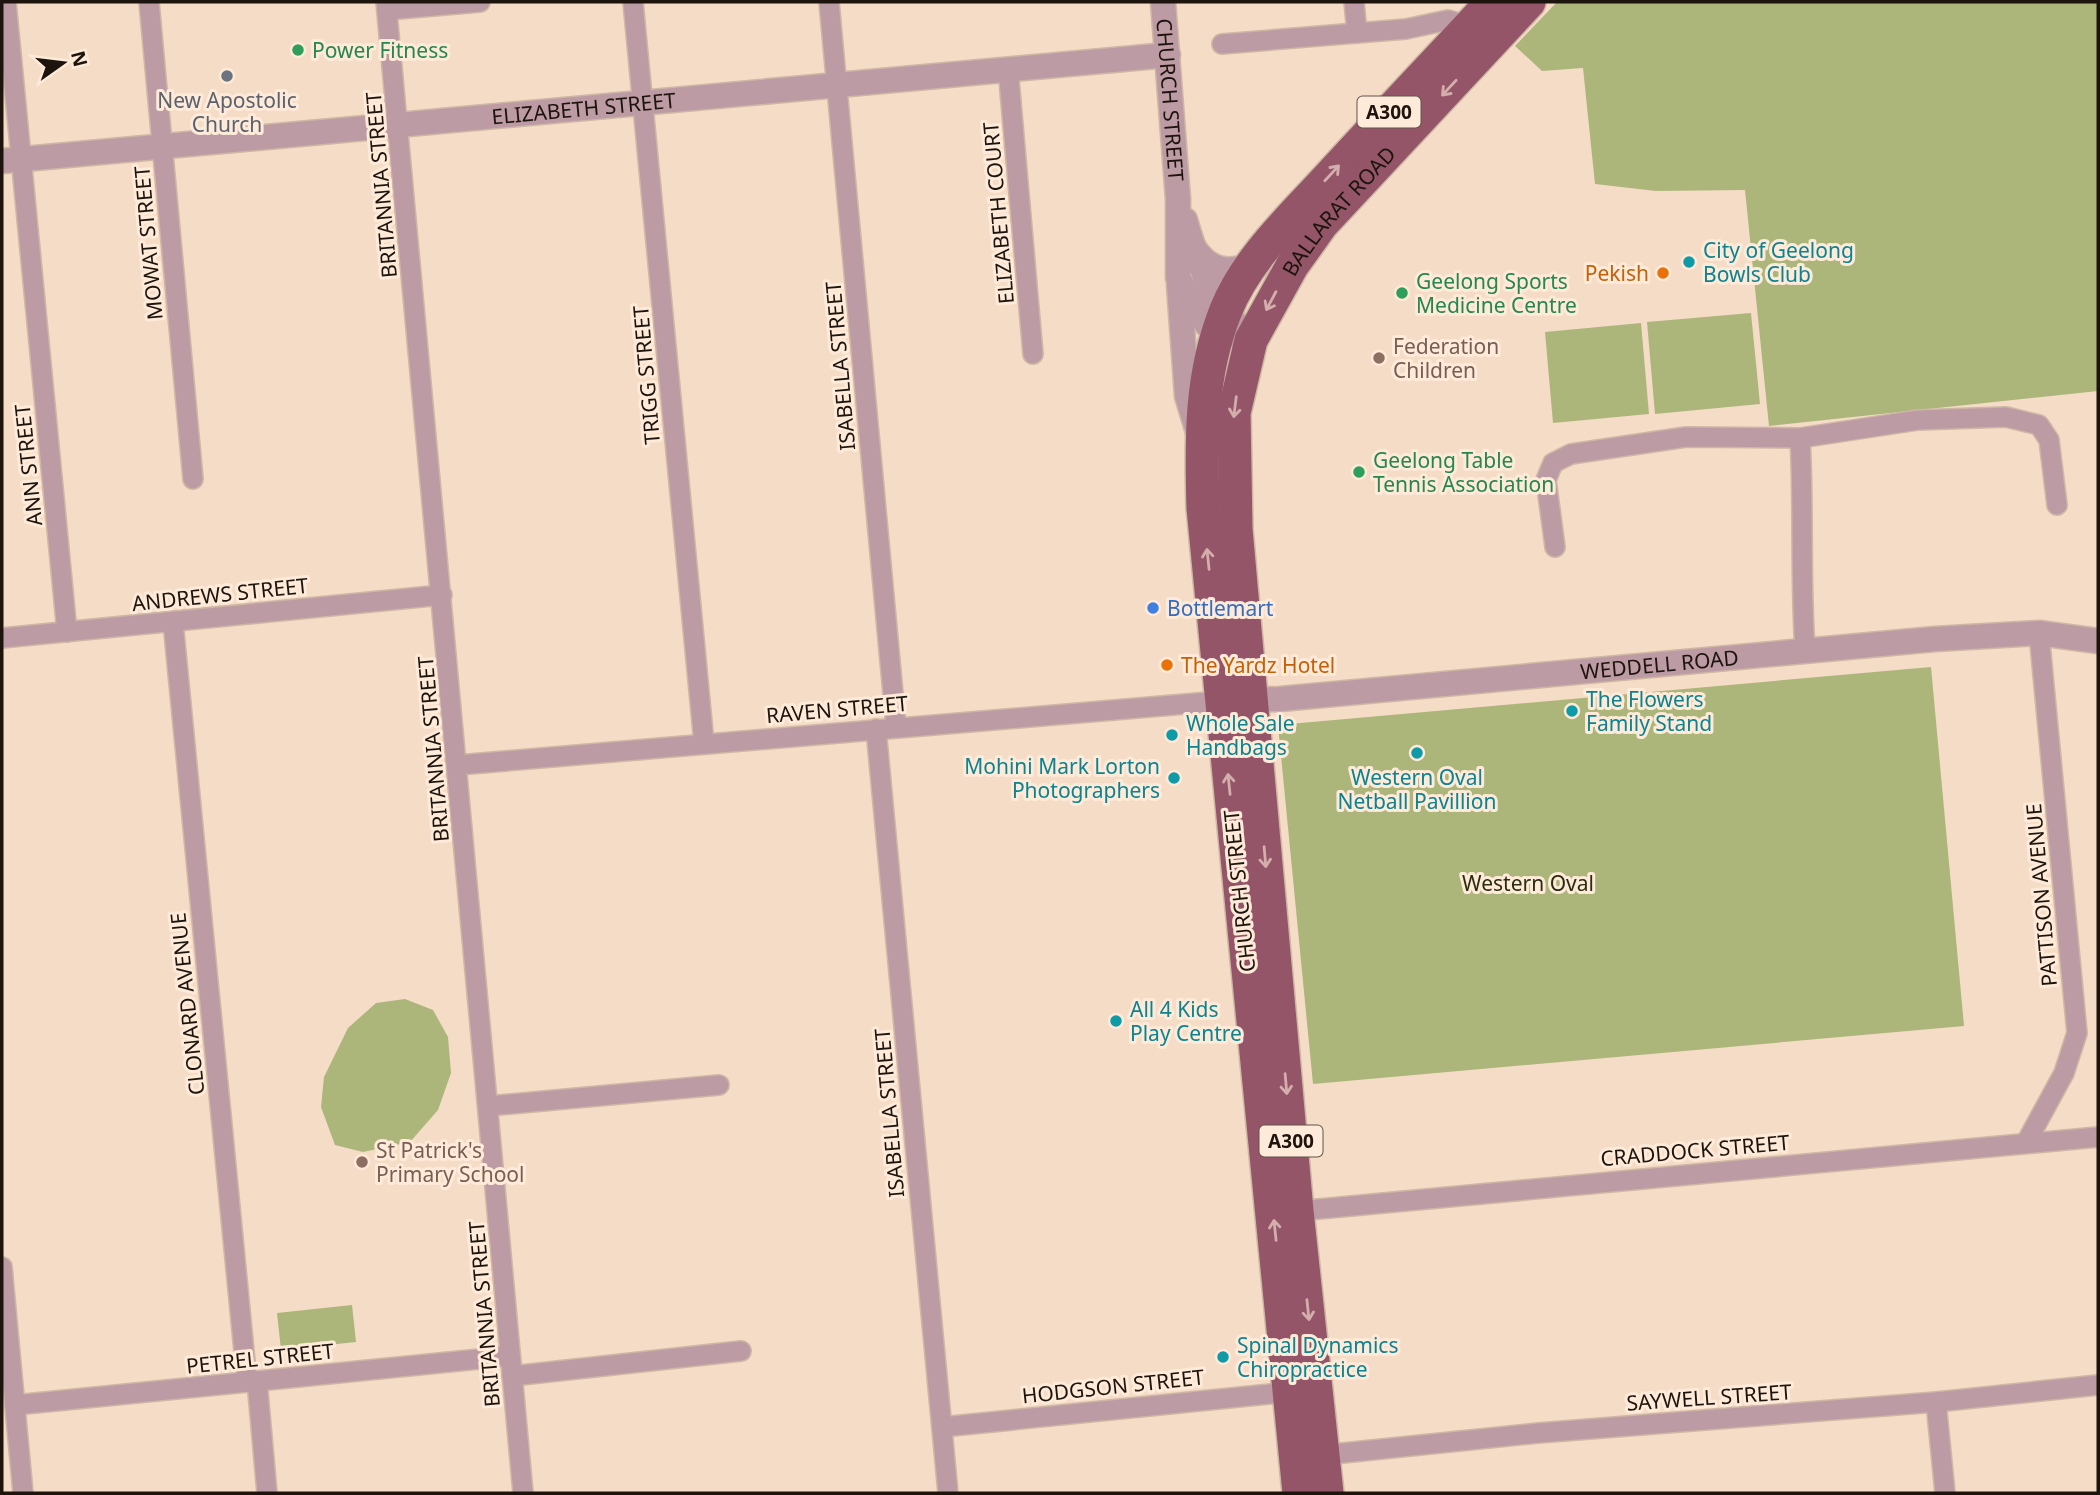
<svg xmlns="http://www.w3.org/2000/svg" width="2100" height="1495" font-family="'Noto Sans',sans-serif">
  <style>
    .green { fill: #acb67b }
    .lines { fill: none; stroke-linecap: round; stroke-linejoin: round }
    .minor-casing { stroke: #ceb8a5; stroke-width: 22 }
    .tertiary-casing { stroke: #ceb8a5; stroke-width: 27 }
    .trunk-casing { stroke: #ceb8a5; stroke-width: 36 }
    .minor { stroke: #bd9ba4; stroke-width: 19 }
    .tertiary { stroke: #bd9ba4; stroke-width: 24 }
    .trunk { stroke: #945568; stroke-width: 33 }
    .oneway { stroke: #d4aeac }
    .leisure-dot { fill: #2e9e5b; stroke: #feead9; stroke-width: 2.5 }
    .worship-dot { fill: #6b7280; stroke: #feead9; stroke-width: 2.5 }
    .culture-dot { fill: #0f9aa8; stroke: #feead9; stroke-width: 2.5 }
    .food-dot { fill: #e8710a; stroke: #feead9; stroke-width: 2.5 }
    .education-dot { fill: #8d6e63; stroke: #feead9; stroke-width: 2.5 }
    .shop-dot { fill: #3f7fe0; stroke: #feead9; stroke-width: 2.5 }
    .labels { text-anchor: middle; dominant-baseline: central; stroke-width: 6; stroke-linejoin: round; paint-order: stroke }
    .shield { fill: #feead9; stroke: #60554a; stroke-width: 2 }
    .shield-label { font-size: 19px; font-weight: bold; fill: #1d150d }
    .leisure-label { font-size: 21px; fill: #27864d; stroke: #feead9; text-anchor: start }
    .worship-label { font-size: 21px; fill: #5b616d; stroke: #feead9 }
    .street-label { font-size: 21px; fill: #1d150d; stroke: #feead9 }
    .culture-label { font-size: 21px; fill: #0d838f; stroke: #feead9; text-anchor: start }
    .food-label { font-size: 21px; fill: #c56008; stroke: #feead9; text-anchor: end }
    .education-label { font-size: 21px; fill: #785e54; stroke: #feead9; text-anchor: start }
    .shop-label { font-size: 21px; fill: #366cbe; stroke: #feead9; text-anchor: start }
    .park-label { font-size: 21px; fill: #2a2e0f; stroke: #feead9 }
  </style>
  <rect width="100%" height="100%" fill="#f5dcc6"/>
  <g class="green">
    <polygon points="1557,2 2098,2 2098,391 1769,426 1745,190 1656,191 1595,184 1583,68 1542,71 1515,46"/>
    <polygon points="1751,313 1760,404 1655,414 1647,322"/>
    <polygon points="1641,323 1649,414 1553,423 1545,332"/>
    <polygon points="1931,667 1964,1026 1313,1084 1278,725"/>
    <polygon points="405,999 433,1010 448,1037 451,1073 438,1110 410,1142 363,1152 335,1145 321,1107 324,1077 348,1028 376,1003"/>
    <polygon points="352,1305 356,1342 281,1350 277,1313"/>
  </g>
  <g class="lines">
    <defs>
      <g id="minor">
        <polyline points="6,2 67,632"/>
        <polyline points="149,2 193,479"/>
        <polyline points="386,2 523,1493"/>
        <polyline points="633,2 704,743"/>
        <polyline points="829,2 896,726"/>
        <polyline points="1354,2 1357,33"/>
        <polyline points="387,10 480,2"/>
        <polyline points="1222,44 1406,29 1448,20 1469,26 1472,31"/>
        <polyline points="1008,68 1033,354"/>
        <path d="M1800,438C1804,509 1800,579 1805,650"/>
        <polyline points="1555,547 1546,480 1553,463 1571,454 1686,437 1800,438 1918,420 2006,417 2039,425 2049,440 2057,505"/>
        <polyline points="173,622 247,1382"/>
        <polyline points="2,638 442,595"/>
        <polyline points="876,729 948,1493"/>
        <polyline points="458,765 1221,701"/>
        <polyline points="488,1106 719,1085"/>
        <polyline points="2027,1141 2064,1073 2077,1033 2039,633"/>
        <polyline points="1297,1211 2098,1137"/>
        <polyline points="2,1267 23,1493"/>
        <polyline points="512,1376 741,1351"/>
        <polyline points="257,1381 267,1493"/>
        <polyline points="1936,1402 1945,1493"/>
        <polyline points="15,1405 510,1356"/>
        <polyline points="942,1427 1290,1392"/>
        <polyline points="1323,1455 1538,1433 1936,1402 2098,1385"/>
      </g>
      <g id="tertiary">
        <path id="s1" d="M1163,2L1178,199V278L1207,325L1233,335"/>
        <path id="s2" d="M2,161L1168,55"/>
        <path d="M1185,220C1196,258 1208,291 1234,321"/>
        <path d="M1194,248C1210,272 1230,274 1255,263"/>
        <polyline points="1179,285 1187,396 1198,432"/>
        <path id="s3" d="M1234,700L1280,699L1935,639L2039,633L2098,641"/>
      </g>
      <g id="trunk">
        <path d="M1299,1493L1203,508C1201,439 1200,375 1226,310C1246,260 1290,219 1326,180C1381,120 1437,61 1492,2"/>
        <path id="s4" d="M1327,1493L1297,1211L1236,529L1234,413L1251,340L1292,266L1322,224L1529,2"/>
      </g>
    </defs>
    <use href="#minor" class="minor-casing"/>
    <use href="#tertiary" class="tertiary-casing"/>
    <use href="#trunk" class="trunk-casing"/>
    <use href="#minor" class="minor"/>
    <use href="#tertiary" class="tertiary"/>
    <use href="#trunk" class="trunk"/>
  </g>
  <defs><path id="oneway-shaft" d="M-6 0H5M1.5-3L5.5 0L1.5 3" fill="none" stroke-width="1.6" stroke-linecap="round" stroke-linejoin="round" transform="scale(1.75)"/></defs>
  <g class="oneway">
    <use href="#oneway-shaft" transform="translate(1449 88) rotate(133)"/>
    <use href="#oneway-shaft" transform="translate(1332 173) rotate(-47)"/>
    <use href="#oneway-shaft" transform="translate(1271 301) rotate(118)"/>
    <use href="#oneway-shaft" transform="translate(1235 407) rotate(97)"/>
    <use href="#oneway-shaft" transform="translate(1208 559) rotate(-96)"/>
    <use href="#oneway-shaft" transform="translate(1229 784) rotate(-96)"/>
    <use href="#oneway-shaft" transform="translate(1265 857) rotate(85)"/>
    <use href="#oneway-shaft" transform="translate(1286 1084) rotate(85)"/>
    <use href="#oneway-shaft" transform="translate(1275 1230) rotate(-96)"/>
    <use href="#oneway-shaft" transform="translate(1308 1310) rotate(84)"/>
  </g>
  <g class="leisure-dot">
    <circle cx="298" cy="50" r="7"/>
    <circle cx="1402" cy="293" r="7"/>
    <circle cx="1359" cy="472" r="7"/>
  </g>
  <circle class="worship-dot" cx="227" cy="76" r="7"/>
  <g class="culture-dot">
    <circle cx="1689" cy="262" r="7"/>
    <circle cx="1572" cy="711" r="7"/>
    <circle cx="1172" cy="735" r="7"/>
    <circle cx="1417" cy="753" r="7"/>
    <circle cx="1174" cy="778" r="7"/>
    <circle cx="1116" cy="1021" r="7"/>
    <circle cx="1223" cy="1357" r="7"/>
  </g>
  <g class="food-dot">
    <circle cx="1663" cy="273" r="7"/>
    <circle cx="1167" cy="665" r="7"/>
  </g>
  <g class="education-dot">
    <circle cx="1379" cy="358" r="7"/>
    <circle cx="362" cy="1162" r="7"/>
  </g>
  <circle class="shop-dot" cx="1153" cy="608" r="7"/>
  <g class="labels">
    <g class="shield">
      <rect x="1357.5" y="96.5" width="63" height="31" rx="5"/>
      <rect x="1259.5" y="1125.5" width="63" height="31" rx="5"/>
    </g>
    <g class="shield-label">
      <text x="1389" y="112">A300</text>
      <text x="1291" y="1141">A300</text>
    </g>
    <g class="leisure-label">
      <text x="312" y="50">Power Fitness</text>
      <text x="1416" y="281">Geelong Sports<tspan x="1416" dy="24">Medicine Centre</tspan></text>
      <text x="1373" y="460">Geelong Table<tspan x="1373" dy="24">Tennis Association</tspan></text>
    </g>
    <g class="worship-label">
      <text x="227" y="100">New Apostolic<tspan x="227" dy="24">Church</tspan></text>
    </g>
    <g class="street-label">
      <text stroke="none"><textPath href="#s1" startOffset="98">CHURCH STREET</textPath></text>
      <text stroke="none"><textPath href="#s2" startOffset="584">ELIZABETH STREET</textPath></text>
      <text transform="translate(381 185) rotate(-95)">BRITANNIA STREET</text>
      <text transform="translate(998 213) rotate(-95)">ELIZABETH COURT</text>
      <text stroke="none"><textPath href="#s4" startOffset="1316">BALLARAT ROAD</textPath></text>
      <text transform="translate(148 243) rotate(-95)">MOWAT STREET</text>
      <text transform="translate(840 366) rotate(-95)">ISABELLA STREET</text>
      <text transform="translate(646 375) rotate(-95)">TRIGG STREET</text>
      <text transform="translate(28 465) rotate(-96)">ANN STREET</text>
      <text transform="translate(220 594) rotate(-6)">ANDREWS STREET</text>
      <text stroke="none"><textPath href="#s3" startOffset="427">WEDDELL ROAD</textPath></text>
      <text transform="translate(837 709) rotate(-5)">RAVEN STREET</text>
      <text transform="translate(433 749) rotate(-95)">BRITANNIA STREET</text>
      <text transform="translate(1239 891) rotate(-96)">CHURCH STREET</text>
      <text transform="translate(2041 895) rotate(-95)">PATTISON AVENUE</text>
      <text transform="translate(187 1004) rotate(-96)">CLONARD AVENUE</text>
      <text transform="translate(889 1113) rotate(-95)">ISABELLA STREET</text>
      <text transform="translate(1695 1150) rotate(-5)">CRADDOCK STREET</text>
      <text transform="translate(484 1314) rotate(-95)">BRITANNIA STREET</text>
      <text transform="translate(260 1358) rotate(-6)">PETREL STREET</text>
      <text transform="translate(1113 1386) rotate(-6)">HODGSON STREET</text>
      <text transform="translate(1709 1397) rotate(-4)">SAYWELL STREET</text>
    </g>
    <g class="culture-label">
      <text x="1703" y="250">City of Geelong<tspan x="1703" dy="24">Bowls Club</tspan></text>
      <text x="1586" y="699">The Flowers<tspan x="1586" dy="24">Family Stand</tspan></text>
      <text x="1186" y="723">Whole Sale<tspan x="1186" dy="24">Handbags</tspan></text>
      <text x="1160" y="766" text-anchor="end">Mohini Mark Lorton<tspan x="1160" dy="24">Photographers</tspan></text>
      <text x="1417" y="777" text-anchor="middle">Western Oval<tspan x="1417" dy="24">Netball Pavillion</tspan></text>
      <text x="1130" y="1009">All 4 Kids<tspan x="1130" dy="24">Play Centre</tspan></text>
      <text x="1237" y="1345">Spinal Dynamics<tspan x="1237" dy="24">Chiropractice</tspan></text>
    </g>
    <g class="food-label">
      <text x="1649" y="273">Pekish</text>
      <text x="1181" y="665" text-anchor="start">The Yardz Hotel</text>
    </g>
    <g class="education-label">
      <text x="1393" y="346">Federation<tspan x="1393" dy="24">Children</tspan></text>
      <text x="376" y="1150">St Patrick's<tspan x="376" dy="24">Primary School</tspan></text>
    </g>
    <g class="shop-label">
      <text x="1167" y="608">Bottlemart</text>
    </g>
    <g class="park-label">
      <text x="1528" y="883">Western Oval</text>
    </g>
  </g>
  <rect width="2100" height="1495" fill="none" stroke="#1d150d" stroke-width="7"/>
  <g transform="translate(63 63) rotate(76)" stroke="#feead9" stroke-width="5" paint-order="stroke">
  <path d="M0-5L12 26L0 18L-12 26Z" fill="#1d150d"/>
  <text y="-10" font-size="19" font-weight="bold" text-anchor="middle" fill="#1d150d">N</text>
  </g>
</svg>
